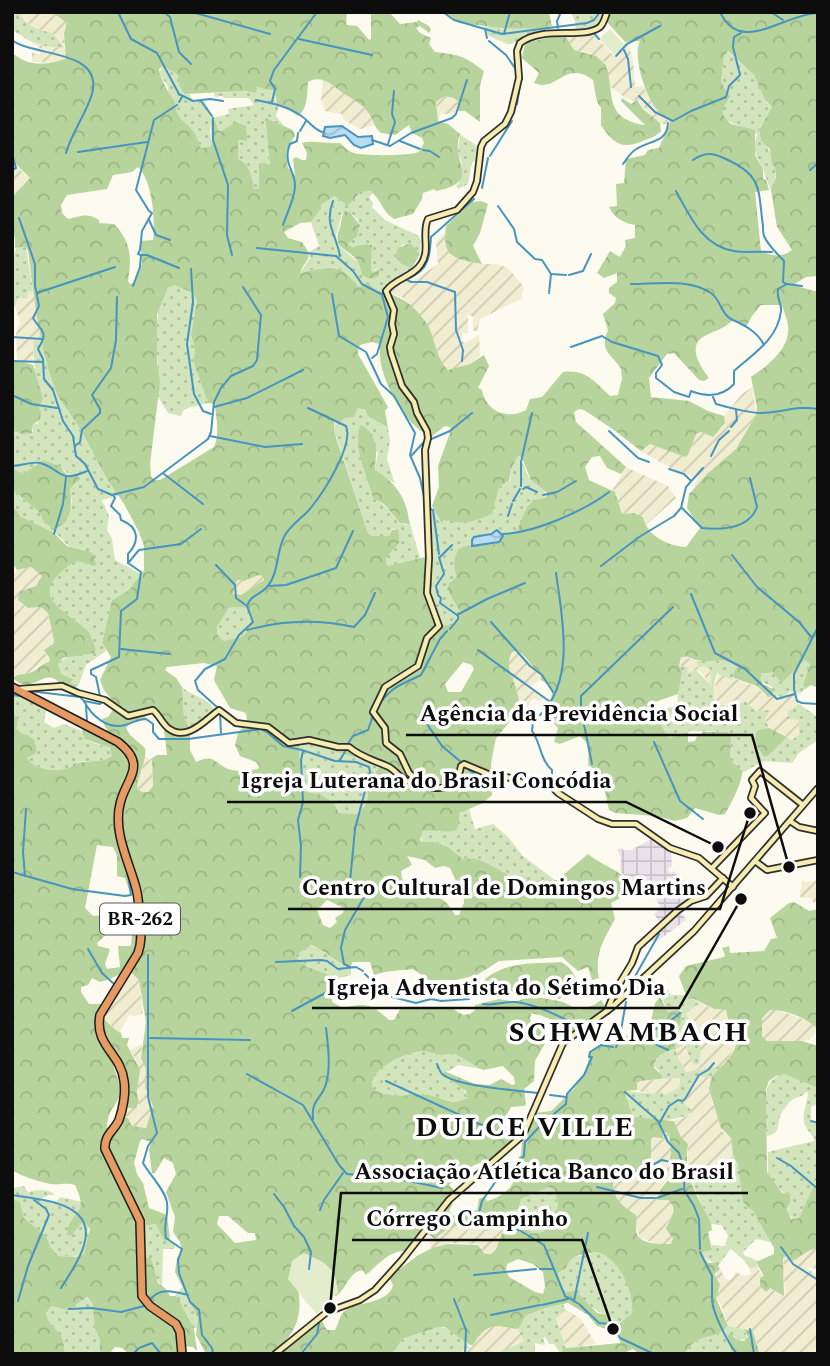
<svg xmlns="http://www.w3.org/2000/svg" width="830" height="1366" font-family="Spectral,serif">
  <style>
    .industrial { fill: url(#industrial-grid) }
    .farmland { fill: url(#farmland-furrows) }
    .grass { fill: url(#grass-dots); fill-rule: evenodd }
    .forest { fill: url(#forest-crowns); fill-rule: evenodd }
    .wetland { fill: url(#wetland-marsh) }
    .pitch { fill: #e3edcc }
    .water { fill: url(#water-waves); stroke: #4694c0; stroke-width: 2 }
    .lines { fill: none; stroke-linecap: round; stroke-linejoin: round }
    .stream { stroke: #4694c0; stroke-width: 2 }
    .secondary-casing { stroke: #2f2f2f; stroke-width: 8 }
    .highway-casing { stroke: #1e1e1e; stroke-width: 10 }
    .secondary { stroke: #f7edb0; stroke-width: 4.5 }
    .highway { stroke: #e69b64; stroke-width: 7 }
    .labels { text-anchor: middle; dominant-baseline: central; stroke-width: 7; stroke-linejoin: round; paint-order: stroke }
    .shield { fill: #fff; stroke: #565656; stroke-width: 2 }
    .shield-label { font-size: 19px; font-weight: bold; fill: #0d0d0d }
    .district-label { font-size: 28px; font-weight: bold; letter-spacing: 2px; fill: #0d0d0d; stroke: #fff }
    .leader { fill: none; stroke: #0d0d0d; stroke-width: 2.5 }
    .callout-dot { fill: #0d0d0d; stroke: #fff; stroke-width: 2.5 }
    .callout-label { font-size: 23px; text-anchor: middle; font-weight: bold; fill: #0d0d0d; stroke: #fff; stroke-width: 7; stroke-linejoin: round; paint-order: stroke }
  </style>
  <defs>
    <pattern id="industrial-grid" width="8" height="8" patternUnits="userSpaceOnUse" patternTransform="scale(1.75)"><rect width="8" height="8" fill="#eae2eb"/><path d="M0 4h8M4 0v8" fill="none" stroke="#c8c1c8"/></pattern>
    <pattern id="farmland-furrows" width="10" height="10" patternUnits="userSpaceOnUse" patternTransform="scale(1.75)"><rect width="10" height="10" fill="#f1edd1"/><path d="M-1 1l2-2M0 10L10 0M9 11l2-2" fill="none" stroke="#cdcab2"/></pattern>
    <pattern id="grass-dots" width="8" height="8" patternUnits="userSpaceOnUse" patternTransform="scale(1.75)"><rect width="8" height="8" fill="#d2e5bc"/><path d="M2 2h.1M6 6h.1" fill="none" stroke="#b3c3a0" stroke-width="1.8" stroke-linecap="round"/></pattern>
    <pattern id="forest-crowns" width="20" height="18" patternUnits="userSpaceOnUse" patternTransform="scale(1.75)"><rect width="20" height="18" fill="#b7d49c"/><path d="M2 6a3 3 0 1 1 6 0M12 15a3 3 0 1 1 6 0" fill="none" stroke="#9cb585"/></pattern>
    <pattern id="wetland-marsh" width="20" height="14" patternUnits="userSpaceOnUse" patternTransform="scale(1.75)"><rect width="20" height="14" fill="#d2e5bc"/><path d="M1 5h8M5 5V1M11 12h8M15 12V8" fill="none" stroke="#b3c3a0"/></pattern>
    <pattern id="water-waves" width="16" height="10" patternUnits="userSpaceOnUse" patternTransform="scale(1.75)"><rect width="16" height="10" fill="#b8ddf0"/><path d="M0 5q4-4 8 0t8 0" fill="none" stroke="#9dbccd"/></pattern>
  </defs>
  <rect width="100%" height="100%" fill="#fdfaef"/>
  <g class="industrial">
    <polygon points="653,838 671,850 672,866 668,869 670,873 674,871 677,875 679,875 700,896 661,924 654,914 661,908 648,884 635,887 620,871 621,857 617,850 622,848 623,850 631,850"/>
    <polygon points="680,910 686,920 655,943 649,937"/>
  </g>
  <g class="farmland">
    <polygon points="19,12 52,12 65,20 67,23 64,33 65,46 53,33 43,32 28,23"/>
    <polygon points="588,33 596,37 616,58 628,44 633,60 635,87 643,86 657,110 666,117 670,124 666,125 656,121 637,100 633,101 624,97 608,85 608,68 604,62 589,53 574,50 564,34"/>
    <polygon points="30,41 45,46 65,48 67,56 56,63 32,62 32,53 40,54 41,49"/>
    <polygon points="323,80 350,96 368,112 374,125 361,129 345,121 341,114 325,111 321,100"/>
    <polygon points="445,96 454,97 459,102 458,111 450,114 441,114 438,121 436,102"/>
    <polygon points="12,160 25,175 31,178 13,198"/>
    <polygon points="446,231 449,253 454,258 480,264 498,264 508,268 524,287 521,299 480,319 477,332 473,330 473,317 468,314 468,333 462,333 462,341 465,343 479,335 480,356 470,364 451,370 447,369 439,359 424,321 402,297 387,293 388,288 402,280 411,276 413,281 438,264 436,242"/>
    <polygon points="33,291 41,334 36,337 33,345 34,354 32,363 17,361 16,334 20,321 15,307 15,298 26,300 28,293"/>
    <polygon points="753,387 756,415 736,449 692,489 699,475 692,476 676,471 641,451 650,444 685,457 688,455 696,434 701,432 713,437 723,426 724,416 743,393"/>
    <polygon points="626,467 668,486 676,498 645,526 643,517 630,513 622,514 619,510 617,495 612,491"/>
    <polygon points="31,567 42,576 41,580 32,589 24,592 19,602 28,608 41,607 48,613 54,641 45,653 50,659 49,662 40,664 29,673 13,676 12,576 17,570"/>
    <polygon points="259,574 263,577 264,580 261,583 241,595 233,594 237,580 244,581"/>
    <polygon points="514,650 521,651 532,668 541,675 541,680 531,685 529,689 537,691 543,698 538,702 535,698 531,701 527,714 524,713 520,705 515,684 509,672 508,662"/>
    <polygon points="683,656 696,661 698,668 704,666 710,669 712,687 701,672 696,670 688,673 680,665 681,657"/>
    <polygon points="719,672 732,680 733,678 757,687 766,696 774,694 783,698 790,691 801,693 797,696 799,704 786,716 788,719 799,720 799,735 790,740 782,733 771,730 765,719 771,711 756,711 745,701 727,709 724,705 717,705 713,692"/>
    <polygon points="146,756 149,760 152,758 153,787 148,792 142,793 137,789 138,783"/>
    <polygon points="802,880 806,882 818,880 818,900 814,903 811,898 802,898 800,896"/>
    <polygon points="130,971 139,980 143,1013 135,1016 129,1015 120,1032 116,1032 109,1022 102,1018"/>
    <polygon points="700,1003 713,1009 726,1010 730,1026 737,1031 737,1043 725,1065 686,1072 677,1056 676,1049 685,1043 691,1062 700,1061 700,1047 686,1012"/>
    <polygon points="770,1010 778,1010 808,1021 816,1027 815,1034 809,1040 802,1041 767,1041 762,1036 762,1018"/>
    <polygon points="142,1044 141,1058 146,1069 145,1087 153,1104 148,1125 145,1128 132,1126 128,1117 123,1116 125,1107 139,1106 136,1060 130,1050"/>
    <polygon points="703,1075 710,1078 709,1089 712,1102 719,1116 722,1131 731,1138 733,1154 726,1178 715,1179 706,1174 693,1185 687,1171 688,1144 681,1137 674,1121 691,1114 683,1103 698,1076"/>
    <polygon points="680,1078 680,1087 664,1095 662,1093 651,1095 637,1090 637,1083 640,1081"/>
    <polygon points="663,1131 669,1134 671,1152 669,1158 670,1165 675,1169 674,1174 664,1182 657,1197 658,1200 668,1200 672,1204 673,1216 666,1225 673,1238 671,1244 658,1244 640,1238 632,1212 623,1209 613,1191 613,1184 618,1178 643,1168 651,1159 651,1139 654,1137 663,1140"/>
    <polygon points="465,1222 485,1231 505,1228 514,1235 510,1235 498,1245 491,1255 485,1254 480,1246 475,1244 451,1243 431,1249 430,1242 446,1229"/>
    <polygon points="818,1249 818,1269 805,1267 814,1273 818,1271 818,1352 815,1354 760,1352 753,1332 728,1326 721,1305 716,1298 720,1285 714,1277 716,1271 720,1269 726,1279 730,1280 736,1272 744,1276 751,1274 749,1268 756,1266 764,1277 760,1286 765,1291 769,1288 785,1295 783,1258 787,1256 793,1261 810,1250"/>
    <polygon points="566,1310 580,1318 596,1344 566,1348 555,1316"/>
    <polygon points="489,1326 517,1328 524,1341 496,1354 458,1354 473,1345 482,1331"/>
  </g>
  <g class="grass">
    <path d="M12,12H19C25,25 40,31 53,33L65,48L45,46L30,41L12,30Z"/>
    <polygon points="571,12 607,12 596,30 576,32 575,21"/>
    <path d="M727,51L754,75L766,102L772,107L759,130L761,141C775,151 780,174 771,190C767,182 766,177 763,169C757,155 751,152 757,135C748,124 706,125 728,99V92L721,82L724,56Z"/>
    <path d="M163,66L178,75L184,94L188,93L194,101H205L212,118L229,114L228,109L254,105L249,98H224L222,96L215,97L214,93L249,91L261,86L276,92L275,100L279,106L276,116L284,126L265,119L270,166L259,170V188L254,190L238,159V140L246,141L229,126L224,130H218L211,120L210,131L212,144L209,147L201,148C197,141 195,132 189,127C180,118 175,115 175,101L169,96L168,87L159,73Z"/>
    <path d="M460,134C472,145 480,140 478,161L472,162L468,184L458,189L456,186L459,183L462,163L458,152Z"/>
    <path d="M366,190L373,193L369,197L373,203L372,207L385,220L419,236L421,241L420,254L410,243L402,245L396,252L400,262L412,268L411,276L392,285L387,293L375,291L370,284L358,288C339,260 328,267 300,273L310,258L309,252L319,246L311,222L321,209V205L334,196L348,206L360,192ZM348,211C367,224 360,231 348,244L352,247L365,244L372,245L371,269L374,274L375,269H378L380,271L378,277L369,279L362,275L358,262L341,248L337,242L336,236L342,214Z"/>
    <polygon points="26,247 33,291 28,293 27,299 16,298 15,307 12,303 13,259 16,248"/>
    <path d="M175,285L194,293L197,300L191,335L195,351L193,361L208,403L184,409L181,416L168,413L158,397C161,370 153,341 158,314C159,305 164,296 168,288Z"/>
    <path d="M41,334L48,369L58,397L78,425L106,477L119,496L102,500L109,516L107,530L112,539L115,560L141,574L129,590L112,600L102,643L106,651L86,665L78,686L70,685V682L74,679L73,678L61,674L58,663C66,655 83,656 96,648C93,641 91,633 86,629C73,617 50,609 49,588C49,580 67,563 75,561C81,559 86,563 90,566L85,550C60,546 69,542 53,532C28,518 12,524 12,489L39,512L49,527L68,519L72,502L70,489L77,483L64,470L38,462L32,470L24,474L12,468V431L17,433L33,432L32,426L38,423C38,395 34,368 33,341Z"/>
    <path d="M358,407C369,411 376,424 388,428L390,440L387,459L395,484L375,470L378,453L358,433L362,464L373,498L383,504L400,523L407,525L409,520L420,558L387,566L386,558L400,542L398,529H392L389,536H372L368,533L334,430L335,420L341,422L345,418L354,417Z"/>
    <path d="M518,456C524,462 524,469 529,477C534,485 545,487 547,498C542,500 536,498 531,502C521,511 524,539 504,535C500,535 497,532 494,531L472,540V546L458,549L455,569L456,579L449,583L447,589C455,601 466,611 455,623L437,627L428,590L432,514L434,510L441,523L448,519C462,525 478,520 491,514L499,487L510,481L511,469Z"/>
    <path d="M235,607L247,608L252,618C245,640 245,635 224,641L217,634V627L229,608Z"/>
    <path d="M727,660L737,666L732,680L717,673C714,685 711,694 717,705H724L727,709L745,701L756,711L771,710L765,719L769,728L757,732C753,742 758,749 764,757L768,756L787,737L791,740L799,735V720L787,719L788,712L799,704L816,716L818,740L799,753L792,763L763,761L742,773L730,760L731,738L728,732L690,731L669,738C663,730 657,721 657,711L661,708L677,707L679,680L682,672L678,665L687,667L688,673L696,670L712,686L710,669L704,666L698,668L696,661Z"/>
    <polygon points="804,660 810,664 803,684 805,689 801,693 790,691 783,698 774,694 772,687 759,681 759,674 771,671 782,683"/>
    <path d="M182,687C193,697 206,696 214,709V719L201,729H190L184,717Z"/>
    <path d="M12,689L47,707L44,722L54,728L64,724L82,731C86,746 100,742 112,750V756C101,763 91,760 79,762C70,765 77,765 69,768C55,772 35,770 27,758L36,752V743L15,731L18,719L12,711Z"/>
    <polygon points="305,743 375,763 379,767 375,773 370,771 367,802 359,814 339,813 334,803 322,795 302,791 299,749 301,744"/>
    <path d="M469,809L475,829L493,824L508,837L523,856L556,881H518L487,863L474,858L463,859L448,847L434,842H422L421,833C426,828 434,830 440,832L464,811Z"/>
    <path d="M308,945C325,949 335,964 351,968V975L339,978L307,967L295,956Z"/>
    <path d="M666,988L671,995H686L700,1003L686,1013L701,1047L699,1064L695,1065L691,1062L685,1044L676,1049L677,1056L686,1072L725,1065L710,1078L698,1076L683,1103L689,1107L692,1112C684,1120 641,1125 633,1117C628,1112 625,1097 625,1091C638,1091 649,1096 662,1092L664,1095L680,1087V1078L661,1079L659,1071L653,1065C659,1055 665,1050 676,1049L672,1036L684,1015L682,1010L668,1012L659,991Z"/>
    <path d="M423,1051L441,1055L455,1054L482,1069L458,1065L449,1071H446V1077L463,1088L467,1096L465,1100C450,1105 441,1096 427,1095C410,1095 387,1099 373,1089L370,1080C377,1065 407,1052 423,1051Z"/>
    <path d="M785,1074L818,1088V1103L811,1107V1122L818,1126V1185L813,1187L799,1218L794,1219L788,1214L790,1194L783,1193L768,1176V1152L814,1141V1139C811,1133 806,1129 804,1123C802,1113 808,1102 808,1092H806C801,1098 797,1096 792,1100C789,1102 783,1111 781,1114C776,1124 782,1133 767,1136C767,1115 757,1078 785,1074Z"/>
    <path d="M733,1154L737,1161L747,1205L753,1211L771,1242L756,1239L743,1252L744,1255L758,1261L756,1262L758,1267L749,1268C745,1258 737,1256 731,1248L718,1266L702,1256L703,1252L711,1250L712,1245L725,1246L728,1235L721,1225L711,1224L693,1185L704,1174L715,1179L726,1178Z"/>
    <path d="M24,1186L28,1192C38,1190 47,1188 55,1195H49L42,1198L53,1204L61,1197L82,1202C81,1206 81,1210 79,1213C75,1220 68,1224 67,1235L71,1236L82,1223L88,1225L89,1238L84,1254L73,1257L58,1256L54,1254L43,1235L36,1231L24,1218L20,1202L12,1198V1188Z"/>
    <polygon points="549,1187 555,1191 558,1206 543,1232 532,1233 513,1218 497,1216 497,1213 530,1194"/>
    <polygon points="156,1224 164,1241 170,1240 176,1245 174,1249 163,1249 162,1287 152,1270 152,1261 143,1255 142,1226"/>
    <path d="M597,1252C619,1258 634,1292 632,1313L619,1324C612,1322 613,1317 606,1315C592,1309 586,1303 576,1291L563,1292L557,1273L574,1257Z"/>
    <polygon points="182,1287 198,1318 197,1328 193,1328 179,1300 174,1297"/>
    <path d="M86,1297L93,1304L94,1327L100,1340L102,1353L64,1354C65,1331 50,1332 46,1313L52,1306C67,1306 74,1307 86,1297Z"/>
    <polygon points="563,1304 566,1311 555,1316 566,1348 563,1349 561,1354 554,1344 549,1344 545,1337 543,1338 545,1345 535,1343 535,1354 496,1354 524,1341 517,1328 520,1327 523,1317 545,1308"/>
    <path d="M728,1326L744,1329L748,1339L737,1340L734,1336H727L732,1354H684C701,1329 712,1343 728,1326Z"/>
    <path d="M439,1327C450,1327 465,1339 469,1347L458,1354H390L396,1349L402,1339Z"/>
  </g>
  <g class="forest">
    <path d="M52,12H118L123,14L129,12H347L346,25L357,26L369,40L371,39V12H389L400,24L417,22L418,20L429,26L431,30L429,33L420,26L416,28L420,33L431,38L429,44L435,52C459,55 463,55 484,71L480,86V122L465,111H458L459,102L454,98L445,96L436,102L438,121L448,124L460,134C449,162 484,181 436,191L434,189L423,193L422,199L413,214L394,219C382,212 381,198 370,191L360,192L348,206L334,196L321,205V209L311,222L300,223L284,232L288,238L302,242C315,260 306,257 300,273C329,267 339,261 358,287L370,284L375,291C398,294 411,302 425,321C436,336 434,356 448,370L470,364L484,355L489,366L478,388L482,390C486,412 508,420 526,410L530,399L542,397L563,372C586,369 595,382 610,396L618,395L622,379L621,369C613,354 598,352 608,330L603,314L615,303L616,298L609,293V288L617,282V273L604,278L597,273L610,251L620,257L626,246L625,240L635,238V225C624,223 614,218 609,207L617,206L616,184L624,183L626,159L645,155L648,150L659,148C662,139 668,132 670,122C667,117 662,115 658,111C646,98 632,56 640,41L625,42L607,22V12H818V276L806,277L793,285L818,292V688L811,685L805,689L803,684L810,664L804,660L782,683L772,672L759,674L762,684L773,689V696L768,697L757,686L734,678L733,675L737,666C719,655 714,664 697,660C690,659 689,655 681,657L679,666L682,672L678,694L655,702C653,713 662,728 669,738L688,732V742L695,741L697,736H701L702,732H728L731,738L730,760L742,771C743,781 731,804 725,814L719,815L695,808L687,818L675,821L656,816L615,813L609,810L604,787L600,784C601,772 597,771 588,765L589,745L580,736L560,744L554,742L558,728C535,707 567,694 541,680V675C531,668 527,655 517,650L512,652C505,666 511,672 515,685C518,693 518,700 521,708L496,738L491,763L492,795L483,803L460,813L457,830C445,834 436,829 423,831L420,840L422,842H434L448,847L463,859L474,858L487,863L519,881L557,880L588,854C605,868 624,870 636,890L611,903L615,919C604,939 594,954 599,978L592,980L588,967L578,971L562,957L499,961L477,975L456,980H429L413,969C398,971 388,970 374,975L370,962H352L351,968C339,965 326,951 311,945L295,956L307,967L339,978L332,989V1002L343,1008C366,1002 372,1004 389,1020H394L400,1009L407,1007H450L463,1015L470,1014L475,1010V1005L499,999L515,1002L528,997L543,998L563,1002L579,1010L594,1005L601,1000L607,1009L567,1036C559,1021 546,1016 531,1013L530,1020L547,1034V1040L535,1061L534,1081L524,1089L526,1104L524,1106L511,1107L506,1116V1129L520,1136L494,1158L474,1165L449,1185L455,1191V1194L420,1233L409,1251C390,1249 379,1264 366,1275L362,1270C347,1274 347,1289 336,1296L296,1281C305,1313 297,1333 272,1354H206L196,1335L198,1318L175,1272L177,1258L182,1251L180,1242L173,1232L175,1217L166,1192L176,1174L173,1163L164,1158L155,1173H152L149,1150L151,1142L142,1139L140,1141L134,1163L137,1174L143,1183L149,1208L167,1215L170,1240L164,1241L156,1224L142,1226L111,1160L107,1142L123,1116L128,1118L132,1126L146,1128L153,1106L145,1087L146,1069L141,1058L146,1022L139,980L130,971C134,959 141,947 143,936C153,897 119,850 122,809C124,791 141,777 136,758C130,741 109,743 102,719L108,717L116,705L104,690L100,680L111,657L102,643L112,600L129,590L144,570V546L139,532L124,504L106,477L78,425L58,397L48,369L37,319L28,251L26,247L15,248V237L12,235V198L30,178L12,160V54C16,55 19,58 23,60C35,66 55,64 66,58L64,33L67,23ZM728,51L754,75L765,100L772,107L759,130L761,141L770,149L772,164L775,167L776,177L771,190L777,227L792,250C781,258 772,256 761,251L755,192L769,190L766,180L763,179V169L755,155V130L731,124C717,111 723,109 730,96L721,82L724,56ZM163,66L178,75L179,85L184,94L247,91L256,93L257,87L275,91L277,105L284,107L298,116C308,109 307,93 308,82C323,74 332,86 343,93C351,98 360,103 366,110C373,117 373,127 381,133L395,135L409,125L412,133L422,138L424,143L419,152C408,156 365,156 354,153C348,151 344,147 340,143C328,144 311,140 302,143L307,153L306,160H302L296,157L293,159L295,175L288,168C285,153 286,149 295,136L293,130L265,118L270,165L263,163L259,164V188L254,189C252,177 250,165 238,159V140L247,141L246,126L236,122L221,131L218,130L215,121L211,120L212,144L209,147L201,148C198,142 197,137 193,131C184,120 175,118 175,101C170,97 159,75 159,69ZM138,167C152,179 156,222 153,240L140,241L142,264L135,282L130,284L128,281C132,257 131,242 114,224L99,223V220C86,212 81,217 68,219L62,213L61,205L67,195L107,189L113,175L132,172ZM175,285L193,293L197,300L191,335L195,351L193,361L208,403L215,404C216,419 220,433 214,447L160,480H154L151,476L150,464L160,382L157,361V314L168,288ZM761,305H782C784,312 787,319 788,325C791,349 767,366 751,377L757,407L756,415L736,449L707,474L689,494L687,508L700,528L686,547C668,546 647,536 643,517L634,513L622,514L615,492L589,480L585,467L592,457L600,456L607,468L621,474L626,467L576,422L574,412L579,409L584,410L614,430L641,451L650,444L685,457L688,455L696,434L701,432L713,437L725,423L724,416L708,411L689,401L651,397L649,378L667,354L674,353L699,380L704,381L709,378C701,368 687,347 703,337C714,330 722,331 733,320L746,327L752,316ZM372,342L379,344C380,353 380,363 383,372C388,391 411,432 432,436L445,426L450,427L451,430L438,466L439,487L432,506L442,524L443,521C447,520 451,521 455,522C467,524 481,519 492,514L499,487L509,481L511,469L518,456L522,458L531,480L547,493V498L533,500L527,507L517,531L503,536L495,544L466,546L458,549L454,562L456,578L449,583L447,589L461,613L455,623L437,627L428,590L429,556L387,566L386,558L400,542L398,529L392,530L389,536H372L368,533L337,441L334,430V420L341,422L345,418L354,417L358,408L365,410L368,416L388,428L385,411L388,407L358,354V349L360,345ZM259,575L263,577L264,580L241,595L233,594L237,580L244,581ZM235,607L247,608L252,618C245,640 245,635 224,641L217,634V627L229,608ZM463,662L472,665L474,669L461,692H448L445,684ZM204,663L217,666L214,680L230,708L246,713L247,723L238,733L235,745L240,756L256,762L259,766L258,769C249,770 236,772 228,769C214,763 215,753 196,762L190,750V729L184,717L182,687L176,678L165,670L167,667ZM148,709L155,712L164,729L167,755H157L152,758L153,786L148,792H142L137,789C138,775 147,761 145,748L130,735L126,728L131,723L145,719ZM305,743L375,763L379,767L375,773L370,770L367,802L359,814L339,813L334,803L322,795L302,791L299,749L301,744ZM407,856L425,860L435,868L444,866L450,868L456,881L463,885L464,903L459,915H455C441,889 424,893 402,879L401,871L412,865ZM327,900L344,908L343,913L335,918L337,922L330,928L323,925L317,910ZM423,1051L441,1055L455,1054L483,1070L503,1066L514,1077L515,1084L512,1085L501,1079L490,1085L475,1084L444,1071L446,1077L466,1091L467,1098C453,1107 442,1097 429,1095C411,1094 387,1099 373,1089C365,1069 407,1052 423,1051ZM219,1216H228L248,1233H255L256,1240L235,1243L217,1224Z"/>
    <path d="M446,12H549L552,26C522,35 489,25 459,23Z"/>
    <path d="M564,34L574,50L596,56L606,65C615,93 603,119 645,125L621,101L622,98L631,104L637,100L643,109L660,123L661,131C656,136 652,138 645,140C623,150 614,145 601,125V108L597,102L593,80C564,59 558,93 534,83L539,73L522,58L525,43Z"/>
    <path d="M481,201L488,204L480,233L473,246L482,264C456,259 441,259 446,226L472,202Z"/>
    <path d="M345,211L350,212L360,225L357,236L348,244L352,247L365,244L372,245L371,269L373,273L378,269L380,271L378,277L369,279L362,275C360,270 360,264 356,259C344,246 332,248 340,227C342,221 341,216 345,211Z"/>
    <polygon points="410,243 420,254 412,268 402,264 395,256 398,248"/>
    <polygon points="20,361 33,365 43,399 38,406 41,412 40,419 32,426 32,433 23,434 12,431 12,362"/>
    <path d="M361,425C380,437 376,450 375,470C395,482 408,499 409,524L400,523L384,504L373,498C368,479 351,443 361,425Z"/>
    <path d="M43,460L59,466L69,477L76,474L80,479L70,489C72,505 73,524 53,529L45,523L39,512L12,489V468L24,474Z"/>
    <path d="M12,505L21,517L53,532L67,546L91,552L94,556L96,565L94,566C75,561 77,558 61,572C31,599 69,613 86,629C91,633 93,642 96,648L94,653L63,658L58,663L61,674L74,679L70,683L77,685L76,689L61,685C46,663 32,698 13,678C18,673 22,675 29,673C37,671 40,664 49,662L50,659L44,650L53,644L54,641L48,613L41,607L28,608L18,600L19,592L36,586L42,576L31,567L17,570L12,563Z"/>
    <path d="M12,711L18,719L16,731C28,736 38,736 36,753L27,758C35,770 55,772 68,768C79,764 68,765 78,763C90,760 101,763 112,756L110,748L85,739L80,723L112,740L133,761L119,814L135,891L129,890L125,878L117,876V856L113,847L97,845L85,908L93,916L104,915L111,923L105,936L97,943L98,946L110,949L105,964L107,969L120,967L118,946H131L132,933L127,932L128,919L131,916L141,919C138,950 135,974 100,982L92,978L88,985L81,987V992L89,1004H102L104,1007L98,1018L120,1086C121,1103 111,1106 108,1119C106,1127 109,1131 103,1142L137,1221L140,1292L175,1324L181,1354H129L122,1348L115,1347L109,1354H100V1340L94,1327L93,1304L87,1297L68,1310L52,1306L46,1313C50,1332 66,1329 64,1354H12V1198L20,1202L24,1218L46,1237L51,1248L58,1256L75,1257L84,1254L90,1229L86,1224L82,1223L71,1236L67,1235C69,1209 91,1218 75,1185C67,1182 60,1185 51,1184C43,1183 18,1175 12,1170Z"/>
    <path d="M769,728L787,737L768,756L764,757C758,748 751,740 758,730Z"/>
    <path d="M794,902L809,911L818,909V1029C806,1018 786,1009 770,1010L762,1018V1036L767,1041H802L818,1046V1088L784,1074L776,1076L769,1081L766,1089L767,1172L782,1193L790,1194V1202L787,1209L791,1219L799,1218L813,1187L818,1185V1249L810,1250L793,1261L787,1256L783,1258L784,1296L770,1288L766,1292L760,1286V1278L764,1276L756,1262L774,1254V1248L753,1211L743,1202L738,1164L733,1155L731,1138L721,1128L709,1089L711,1078C724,1063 739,1054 737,1031L730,1027L726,1010L714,1009L686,995L679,976L686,966L724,957L725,955L722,948L729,946L730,953L764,951L771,939L777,938L770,918L789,903Z"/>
    <path d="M561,962C573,968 578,980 580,993H576L565,985L561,988L562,996L560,999C550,997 540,993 531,991C518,988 510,999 500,984L488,985L485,983V979C508,961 532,964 561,962Z"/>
    <path d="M660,997L668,1012L676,1010L683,1012L681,1022L672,1036L676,1049C666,1050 653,1057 654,1068L662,1075L661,1079L640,1081L637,1083V1090L626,1091L625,1095L633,1117L674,1121L681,1137L688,1144C683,1179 697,1193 711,1223L712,1230L708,1232L712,1250L703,1252L702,1256L709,1263H716L720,1269L714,1274L720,1285L716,1298L728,1326C712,1343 701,1329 684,1354H639L633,1349L622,1354H561L563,1349L566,1348L621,1343L616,1332L597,1326L588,1315L568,1303L545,1308L525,1316L520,1327L516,1329C492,1324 486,1324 473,1345H470L445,1327H439L402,1339L396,1349L390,1354H279L321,1319L327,1330H335C338,1325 339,1318 342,1314C352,1300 388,1306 393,1285L389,1277L417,1256L432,1248L448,1244L478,1245L485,1254H491L496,1249L502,1233L513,1235L505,1228L485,1231L467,1222L447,1229L435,1239L426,1233L450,1202L453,1203L449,1211L453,1216L468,1207L477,1211L479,1199L484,1197L487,1201C503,1198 522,1182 513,1164L521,1155L522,1142L536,1113L551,1111L574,1089L585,1073L591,1051L601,1046L616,1043L651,1021L655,1003ZM663,1131L669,1134L671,1152L669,1163L675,1169C671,1181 658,1186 658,1200H668C680,1210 669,1219 666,1229L673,1238L671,1244C661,1244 642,1245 637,1234C635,1228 637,1221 636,1215C624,1207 614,1201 613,1184L618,1178L639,1172L651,1158V1139L654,1137L663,1139ZM549,1187L555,1191L558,1206L543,1232L532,1233L513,1218H499L497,1215L498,1213L518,1209L521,1199ZM597,1252C619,1258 634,1292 632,1313L619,1324L612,1322L608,1315L597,1313L576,1291L563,1292L558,1273L566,1268C571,1254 583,1254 597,1252ZM518,1259L533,1264L543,1272L545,1287L543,1294L535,1292L509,1277L506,1270L507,1264Z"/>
    <path d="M102,1018C110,1023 113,1030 121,1033L122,1038H129L127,1045L140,1070L137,1092L139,1103L135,1109L125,1107L127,1082L125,1068L119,1054L104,1037Z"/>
    <polygon points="143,1255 151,1259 158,1283 166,1289 170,1296 176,1296 179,1300 194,1329 197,1351 193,1347 184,1346 177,1322 146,1299"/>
    <polygon points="744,1329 753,1332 760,1354 732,1354 727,1335 731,1334 737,1340 744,1341 748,1337"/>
  </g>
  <polygon class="wetland" points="488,26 501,29 545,28 545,31 525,35 512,44 507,44 489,36 483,27"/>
  <g class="pitch">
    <polygon points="610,29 625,45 615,55 599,39"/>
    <path d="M303,1253C326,1262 336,1267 338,1293L331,1297L317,1315L288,1279L292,1261Z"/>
  </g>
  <g class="water">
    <polygon points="342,126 358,137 372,136 373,144 361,148 354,145 345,135 330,138 323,136 325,127"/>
    <polygon points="497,530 503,536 499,542 472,546 472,540 474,537 491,534"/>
  </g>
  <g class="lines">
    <g class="stream">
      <polyline points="118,12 131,39 157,53 179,94 193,101 210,99 223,101"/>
      <polyline points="164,12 170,17 179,52 191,64"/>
      <polyline points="192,12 270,34"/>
      <polyline points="443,12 454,20 502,34 587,23 594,20 600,12"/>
      <path d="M720,12C741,56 783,14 818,13"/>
      <polyline points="771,12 783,20"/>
      <polyline points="558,28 557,21 561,12"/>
      <polyline points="485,29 487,38"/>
      <polyline points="593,32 599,39"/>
      <polyline points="504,34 510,12"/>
      <polyline points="299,39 372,55"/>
      <path d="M12,40C33,57 104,49 92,94C86,114 72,132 66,153"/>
      <polyline points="489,41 506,55 517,71"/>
      <polyline points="624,50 628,59 631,87"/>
      <polyline points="616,56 627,44 660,26"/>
      <polyline points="639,96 655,112 673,121 691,111 726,97 729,86 740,75 733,47 734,37 741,33"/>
      <path d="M256,100C271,103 287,106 300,115C308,120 313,129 322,132"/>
      <polyline points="201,101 212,116"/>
      <polyline points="179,102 182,97"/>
      <polyline points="272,102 275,89 270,81 274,70 317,12"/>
      <polyline points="517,104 520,84"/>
      <polyline points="213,118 213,140 228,185 227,235 232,255"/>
      <polyline points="300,131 306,121"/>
      <polyline points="372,140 390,146 411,133 452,118 456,114 467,80"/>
      <polyline points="400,141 420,149"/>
      <polyline points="388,144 395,122 392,114 394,91"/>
      <polyline points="423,150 430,151 439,157"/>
      <polyline points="78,152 147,142"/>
      <polyline points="12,154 16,168 12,170"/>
      <polyline points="490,156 512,121"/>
      <path d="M693,160C706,151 714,153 728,160C763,176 758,191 763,226C763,229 763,233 764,236C769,247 777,253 784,261L783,282L786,284"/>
      <path d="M623,164C627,159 630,153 635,150C648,140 667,144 668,123"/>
      <polyline points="810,170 818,163"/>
      <polyline points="482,188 488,158"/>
      <path d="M676,191C690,216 702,246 734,251C747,253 760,251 772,252"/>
      <path d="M333,201C324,224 336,234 340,256"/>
      <polyline points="498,206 514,229 517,242 535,259 542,260 551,274 566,275"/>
      <path d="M19,218L35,264V285L39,306L33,318C42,333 49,331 38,349L43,359L44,379L53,390L63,421L73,436L76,456L85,464L98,489L112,495L144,487L208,439L211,432L214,402L221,388L231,376L253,366L257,360L261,315L243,287"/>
      <polyline points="149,220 156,235 170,240"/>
      <path d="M283,225C287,213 294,200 295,187C296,171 282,164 290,144L297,141L298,133"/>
      <polyline points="257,248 336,256 353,271 362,284 381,294"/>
      <polyline points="141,255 147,255 179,268"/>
      <polyline points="191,269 193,302 187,344 194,394 203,411 211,414"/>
      <polyline points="569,275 583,271 591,254"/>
      <path d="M411,277C429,270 430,254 431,237L474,199"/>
      <polyline points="405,279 411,282 427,282 455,292 456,330 463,350 462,361"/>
      <path d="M631,284C656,284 689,278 711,293C721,300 721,314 731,319C744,325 757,331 764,345"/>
      <polyline points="133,286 140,267 141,255 138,254 140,250 142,231 152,213 149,211 136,190 154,120 177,105"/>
      <polyline points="37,293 115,267"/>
      <polyline points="549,293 551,274"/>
      <polyline points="332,294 339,336 366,352 381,384 394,396 415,433 410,455 420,478 425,501"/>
      <polyline points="382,294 398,278"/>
      <polyline points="12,337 42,339"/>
      <path d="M571,347L602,336L612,342L658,356L662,365L656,373V378L674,392L689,397L691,391C709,398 723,396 734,384V371C753,354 778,339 781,311C782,303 776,298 778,289L787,284L802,286"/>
      <polyline points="372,358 377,354 388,317 382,295"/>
      <polyline points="12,361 43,362"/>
      <polyline points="12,395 31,404 57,408"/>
      <path d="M713,397L716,404C726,407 750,413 761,413C780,413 798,405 818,409"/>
      <polyline points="214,407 247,398 303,370"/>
      <polyline points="731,427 737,420 736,410"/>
      <polyline points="609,431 638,458 649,462"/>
      <polyline points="210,436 265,447 302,444"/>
      <polyline points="429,440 450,431 472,413"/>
      <polyline points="75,446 80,442 82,430 100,413 100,409 92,395 111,368 116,340 117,297"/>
      <polyline points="411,456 424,442"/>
      <polyline points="711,456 719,440 729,431"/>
      <path d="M12,466C21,466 32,461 40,463C62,469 58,484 87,471"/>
      <polyline points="669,469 684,474 690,480"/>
      <polyline points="164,474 203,504"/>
      <polyline points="521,486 521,462 532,413"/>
      <polyline points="523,489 526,487 537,492"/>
      <path d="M113,495L115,498L111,506L120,515L121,520C139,527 140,541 128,554V563"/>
      <polyline points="543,495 557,492 576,481"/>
      <polyline points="513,501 520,489"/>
      <path d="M682,508L702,528C722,530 749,529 757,507L750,478"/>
      <polyline points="430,509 433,510 439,554"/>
      <polyline points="508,516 512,504"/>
      <polyline points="54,534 63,504 66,477"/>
      <path d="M503,534C534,533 584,511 609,492"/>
      <polyline points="732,555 757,587 799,622 812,638"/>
      <polyline points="439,557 444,574 436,586 438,595 441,598 440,603 457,615"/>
      <polyline points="440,557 452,545"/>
      <polyline points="129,562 139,550 181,544 201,529"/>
      <polyline points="216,565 235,585 236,598 247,606 253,622 239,635 225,659 205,669 195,681 198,690 218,708"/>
      <polyline points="601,566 639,537 674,516 681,508 686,487 703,468"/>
      <polyline points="268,586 286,585 336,568 353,531"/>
      <polyline points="691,594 715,653 745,669 777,699 795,694"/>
      <path d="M247,606C251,595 258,596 266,588C279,575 276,553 284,537C290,524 305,517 313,505C325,490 354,444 346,426L308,408"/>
      <polyline points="457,615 487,599 525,583"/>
      <polyline points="491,622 530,666 542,675 553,692"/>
      <polyline points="818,627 794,674 794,689 797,701 802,703 818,704"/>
      <polyline points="450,629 458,619 458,616"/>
      <path d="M247,630C283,620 318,619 354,627L365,615L375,593"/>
      <polyline points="121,649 169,654"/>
      <polyline points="478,650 549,701"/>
      <polyline points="29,691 80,697 84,701 100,704 102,702"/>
      <polyline points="12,695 20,696"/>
      <polyline points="100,696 96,677 91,674 91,670 119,657 121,611 137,599 141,572 128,563"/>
      <path d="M84,701C91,715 107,730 125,725C133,723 138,719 146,719L153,724V732L159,739H188L261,729L267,732L283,746L302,750L335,761L356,762L369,767L370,772L355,829L350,882"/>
      <polyline points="86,706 87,721"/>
      <path d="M377,707C393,685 399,686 421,675L440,639L447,631"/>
      <polyline points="220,714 221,733"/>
      <polyline points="421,715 442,746 461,762"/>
      <path d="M540,715C576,680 562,617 556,573"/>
      <path d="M538,717L533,722L532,731C541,743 540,760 552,770V783"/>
      <polyline points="86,729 111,742"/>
      <polyline points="654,742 680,801 703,819"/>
      <polyline points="347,745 353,736 368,730 373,716"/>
      <polyline points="340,760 346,750"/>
      <polyline points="592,764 581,710 581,696 673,607"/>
      <polyline points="469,770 485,781 496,782"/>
      <polyline points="12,872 72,889 125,896 131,895 128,875"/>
      <polyline points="25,876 23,852 26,809"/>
      <polyline points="300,877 301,846 298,820 303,802 301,760 303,751"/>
      <polyline points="88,949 102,973 114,984"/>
      <path d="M148,955V1097L157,1133L148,1146L143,1163C149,1174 166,1191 167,1203C169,1215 163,1222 166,1238L182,1249L178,1260L179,1273L190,1302L199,1310L202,1335L212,1348L213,1354"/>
      <polyline points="276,962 321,960 327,961 338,969 356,967 363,971"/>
      <polyline points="350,967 344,964 341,948 345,930 367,892"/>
      <polyline points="365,974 388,996"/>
      <polyline points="355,984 371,983"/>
      <polyline points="334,988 352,985"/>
      <polyline points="625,994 659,934"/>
      <polyline points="392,997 416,1003 431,999 441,1001 469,999"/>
      <path d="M483,1004C494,1006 504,1001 516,1002C538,1005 559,1016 578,1026"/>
      <polyline points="292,1011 329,991"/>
      <polyline points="12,1026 13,1018"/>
      <polyline points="150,1038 250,1040"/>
      <path d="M637,1042C650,1029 667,1026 680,1013"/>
      <polyline points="618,1043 653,1043 668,1050"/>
      <polyline points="613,1047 601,1045 590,1052 589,1057 592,1057 584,1075 567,1094 566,1104 543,1123 525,1142 524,1156 515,1166 496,1181 482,1201 479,1213 483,1218 519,1230 544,1245 565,1296 579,1304 599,1323 610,1324 620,1338 652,1353"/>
      <polyline points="616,1047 619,1041 626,1002"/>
      <path d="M437,1064C438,1066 440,1072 442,1074C457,1087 518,1090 538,1093"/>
      <polyline points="247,1074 303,1105 339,1165 347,1174 399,1179 442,1188"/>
      <polyline points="386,1081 514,1140"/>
      <polyline points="625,1092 658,1121 668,1142 679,1153 685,1172 684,1190 694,1206 699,1219 700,1249"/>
      <polyline points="550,1095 566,1097"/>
      <path d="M313,1119C311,1099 322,1099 326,1084C331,1067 328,1045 326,1028"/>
      <polyline points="811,1121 818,1123"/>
      <polyline points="660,1122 669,1106 678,1100 682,1101 685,1099 699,1075 708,1070 714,1063"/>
      <polyline points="777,1158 791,1166 818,1189"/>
      <polyline points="652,1165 662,1160 683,1165"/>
      <polyline points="631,1173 649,1167"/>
      <polyline points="597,1187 641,1198 655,1198"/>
      <polyline points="274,1194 284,1207 294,1226 304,1237 311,1252 309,1269"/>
      <path d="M12,1195C41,1200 97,1202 84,1245C80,1260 69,1275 61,1288"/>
      <polyline points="657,1198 682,1189"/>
      <polyline points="320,1210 324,1200 343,1173"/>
      <polyline points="781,1247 793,1264 818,1280"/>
      <polyline points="700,1252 712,1276 712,1298"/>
      <polyline points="540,1269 553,1269"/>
      <polyline points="474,1275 536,1269"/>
      <polyline points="454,1299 466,1330 465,1354"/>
      <path d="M712,1300C713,1314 728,1343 737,1354"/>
      <polyline points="18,1301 28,1266 49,1215 46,1209 34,1200"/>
      <path d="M149,1301C159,1287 173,1291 188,1295"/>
      <polyline points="574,1301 588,1233"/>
      <polyline points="542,1305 568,1299"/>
      <polyline points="69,1309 91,1308 121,1312 144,1306"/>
      <polyline points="491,1315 540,1305"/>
      <polyline points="750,1329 754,1354"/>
      <polyline points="12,1348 13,1354"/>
      <polyline points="118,1354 126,1354"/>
      <polyline points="133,1354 139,1348 152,1343 161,1354"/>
      <polyline points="301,1354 317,1334 319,1323"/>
    </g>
    <defs>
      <g id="secondary">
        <path d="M19,689L62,686L78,693L105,700L128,716L153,710C159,715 162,723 168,728C187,743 206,719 219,710L236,723L268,727L289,743L309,740L338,747H349C362,758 374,760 389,767C396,771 400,778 407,781C421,788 443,791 457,784L461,766L464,764L488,774L511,778L531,786L550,785L558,793L598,819L612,824H636L670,848L699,858L733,887"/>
        <path d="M424,786L409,773L400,754L386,743L385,728L373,712L385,687L418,666L427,638L439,626L427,593L429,558L425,450L428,438L427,431L417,413L414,402L402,386L391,353L390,347L394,334L392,324L394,310L386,291C395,278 413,277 421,264C431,250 421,233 428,219L457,210L473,192L477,181L481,147L484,141L505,124L511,112L519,78L517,51L520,43C543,25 583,40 600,27C604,23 605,18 607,12"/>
        <polyline points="790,821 799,827 818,831"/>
        <polyline points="755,861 767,870 818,860"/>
        <polyline points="712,868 765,813 751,798 755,786 752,780 760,771 803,805"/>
        <polyline points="607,1011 615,991 632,963 638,947 677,911 691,901 706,896 723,878"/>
        <polyline points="275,1354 327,1312 360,1300 375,1290 402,1260 449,1200 523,1135 563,1043 611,1008 694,931 818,788"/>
      </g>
      <path id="highway" d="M12,687L118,742C149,766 125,779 120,804C113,832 129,862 136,888C139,899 139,910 140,921C141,932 142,942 138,953L100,1015C94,1046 121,1053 124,1081C126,1092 123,1109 119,1120C114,1131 104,1135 105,1149L140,1221L142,1296L150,1306L176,1324L180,1332L182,1354"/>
    </defs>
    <use href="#secondary" class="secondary-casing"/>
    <use href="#highway" class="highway-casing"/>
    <use href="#secondary" class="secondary"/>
    <use href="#highway" class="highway"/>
  </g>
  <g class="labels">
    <rect class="shield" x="100" y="903.5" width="80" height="31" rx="5"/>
    <g class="shield-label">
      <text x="140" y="919">BR-262</text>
    </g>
    <g class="district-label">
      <text x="629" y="1032">SCHWAMBACH</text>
      <text x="525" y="1127">DULCE VILLE</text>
    </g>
  </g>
  <path class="leader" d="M789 867L752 735H406M718 847L626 802H227M750 813L720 909H288M741 899L679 1008H312M330 1308L341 1193H748M613 1329L582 1240H352"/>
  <g class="callout-dot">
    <circle cx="789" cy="867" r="7"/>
    <circle cx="718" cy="847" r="7"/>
    <circle cx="750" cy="813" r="7"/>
    <circle cx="741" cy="899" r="7"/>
    <circle cx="330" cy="1308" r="7"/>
    <circle cx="613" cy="1329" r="7"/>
  </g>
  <g class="callout-label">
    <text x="579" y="721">Agência da Previdência Social</text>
    <text x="426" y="788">Igreja Luterana do Brasil Concódia</text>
    <text x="504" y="895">Centro Cultural de Domingos Martins</text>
    <text x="496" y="995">Igreja Adventista do Sétimo Dia</text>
    <text x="544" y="1179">Associação Atlética Banco do Brasil</text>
    <text x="467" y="1226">Córrego Campinho</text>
  </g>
  <rect width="830" height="1366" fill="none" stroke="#0d0d0d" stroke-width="28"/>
</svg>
